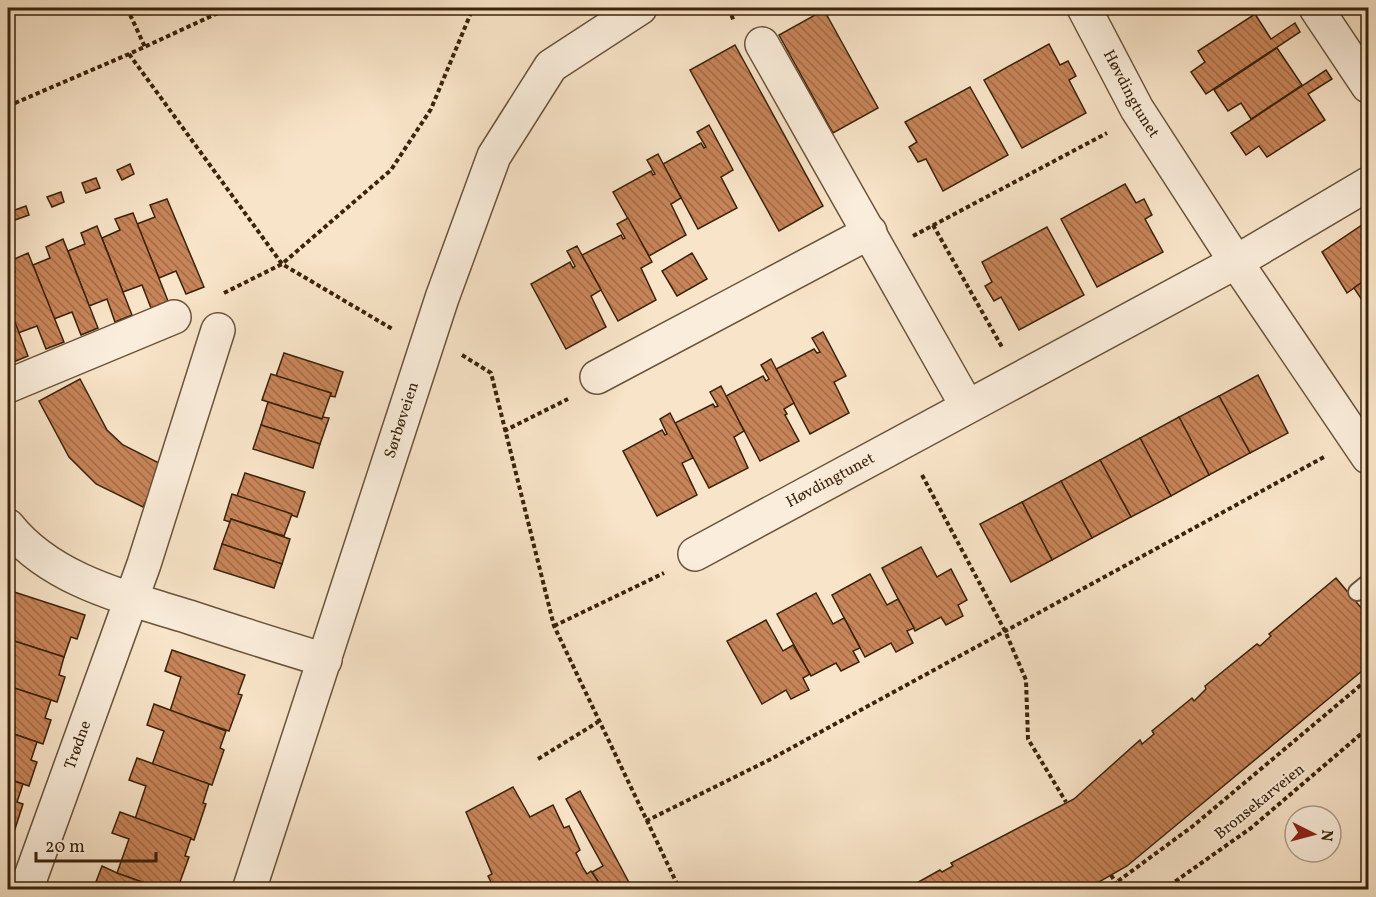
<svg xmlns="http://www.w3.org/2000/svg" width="1376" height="897" font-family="Vollkorn,serif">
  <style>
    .building { fill: url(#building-back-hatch); stroke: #3a230b; stroke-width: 1.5 }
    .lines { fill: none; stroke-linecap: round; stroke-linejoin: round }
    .service-casing { stroke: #6a533a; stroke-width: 20 }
    .minor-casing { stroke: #6a533a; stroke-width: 36 }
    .path { stroke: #3a230b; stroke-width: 4; stroke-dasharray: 4.5 3; stroke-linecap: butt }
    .service { stroke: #faeddb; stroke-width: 16 }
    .minor { stroke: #faeddb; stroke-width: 33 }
    .labels { text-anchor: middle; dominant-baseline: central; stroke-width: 4.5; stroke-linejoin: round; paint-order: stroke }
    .street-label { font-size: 16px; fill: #3a230b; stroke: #faeddb }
  </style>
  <defs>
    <pattern id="building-back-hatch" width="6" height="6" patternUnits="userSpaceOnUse" patternTransform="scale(1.5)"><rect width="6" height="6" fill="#c78458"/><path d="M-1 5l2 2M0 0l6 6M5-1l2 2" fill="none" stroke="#a36c47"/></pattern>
  </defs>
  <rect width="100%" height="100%" fill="#f8e4c8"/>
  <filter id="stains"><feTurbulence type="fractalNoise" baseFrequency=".00333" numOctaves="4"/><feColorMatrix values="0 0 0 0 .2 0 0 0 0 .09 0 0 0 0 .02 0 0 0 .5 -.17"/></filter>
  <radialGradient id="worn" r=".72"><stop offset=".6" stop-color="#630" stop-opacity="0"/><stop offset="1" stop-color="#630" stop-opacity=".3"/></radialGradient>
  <g class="building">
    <polygon points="824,10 878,108 833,133 779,35"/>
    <polygon points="1255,14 1271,39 1295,23 1300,32 1206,94 1191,72 1205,62 1198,51"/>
    <polygon points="1049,44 1060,65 1068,61 1076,76 1069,80 1086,113 1022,148 984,80"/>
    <polygon points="735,45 823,206 779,231 690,70"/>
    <polygon points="1277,48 1302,85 1251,119 1241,103 1228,111 1214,90"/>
    <polygon points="1326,70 1332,79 1308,94 1325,120 1267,157 1259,146 1246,155 1231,133"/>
    <polygon points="970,87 1008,155 943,191 926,159 918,162 909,147 917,142 905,122"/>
    <polygon points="709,125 733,170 721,177 737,208 698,229 663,164 701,143 704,148 706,147 697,132"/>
    <polygon points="658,154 681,198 671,204 686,235 649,256 613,192 651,171 653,175 655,174 647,160"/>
    <polygon points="130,164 134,174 122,180 117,170"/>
    <polygon points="96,178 100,188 86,193 82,183"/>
    <polygon points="1125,184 1136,203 1144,199 1152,215 1145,219 1163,252 1097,287 1061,219"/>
    <polygon points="61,192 64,202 52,207 47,197"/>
    <polygon points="167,199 204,287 186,294 176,271 159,278 137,224 155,217 150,205"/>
    <polygon points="26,206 29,215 15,220 12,211"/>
    <polygon points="133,213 168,301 151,308 142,285 123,292 102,238 120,230 115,219"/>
    <polygon points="628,218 652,262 641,268 656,300 618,321 582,255 621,235 623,239 625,238 617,224"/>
    <polygon points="1368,221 1368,278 1347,293 1322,252"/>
    <polygon points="97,226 132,315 115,322 107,299 89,306 68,251 85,244 81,233"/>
    <polygon points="1047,227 1084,295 1019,330 1001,297 994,301 985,286 992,282 982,262"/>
    <polygon points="63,239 98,328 81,335 72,312 54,319 33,265 50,258 46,247"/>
    <polygon points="577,246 601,290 591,296 606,327 566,349 531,284 570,262 573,268 575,266 567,251"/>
    <polygon points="28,253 64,342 46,349 37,326 18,333 8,304 8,275 15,272 10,261"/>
    <polygon points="692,253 707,279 677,296 662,271"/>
    <polygon points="1368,278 1368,309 1354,288"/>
    <polygon points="8,304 28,356 11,363 8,355"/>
    <polygon points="823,332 846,376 834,382 849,413 810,434 776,369 814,349 817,353 820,352 812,338"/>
    <polygon points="284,353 343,372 335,397 330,396 331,393 276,376"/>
    <polygon points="771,359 794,403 784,409 787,414 785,415 799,441 760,461 726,396 763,376 766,381 769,379 761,365"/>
    <polygon points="271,374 331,393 322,419 262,400"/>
    <polygon points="1258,375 1288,433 1250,453 1219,396"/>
    <polygon points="80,379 107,430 123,445 163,465 143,507 96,484 69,457 39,401"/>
    <polygon points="721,386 744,431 734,437 748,468 709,488 675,423 713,404 715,407 718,406 710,392"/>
    <polygon points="1219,396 1250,453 1209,475 1179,417"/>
    <polygon points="268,402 322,419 323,417 329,418 320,444 261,425"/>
    <polygon points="670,413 693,458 682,463 697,495 657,516 623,451 662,430 665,435 667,434 660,419"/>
    <polygon points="1179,417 1209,475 1171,496 1140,438"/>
    <polygon points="261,425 320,444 313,468 253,449"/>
    <polygon points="1140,438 1171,496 1131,517 1100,460"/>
    <polygon points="1100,460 1131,517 1092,538 1061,481"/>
    <polygon points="245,473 305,492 297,517 237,496"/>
    <polygon points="1061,481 1092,538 1052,560 1022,502"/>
    <polygon points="232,494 292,514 284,536 231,519 230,522 224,520"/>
    <polygon points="1022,502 1052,560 1011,582 980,524"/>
    <polygon points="231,519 290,539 282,564 222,544"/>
    <polygon points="222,544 282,564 274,588 214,569"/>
    <polygon points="921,547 937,577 951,569 967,600 958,605 963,616 946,625 941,617 915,631 882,568"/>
    <polygon points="870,574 887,605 898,599 914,628 907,631 913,643 896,652 891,643 865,657 832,595"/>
    <polygon points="1336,578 1368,616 1368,666 1127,866 1085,890 904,890 940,870 942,872 953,866 951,863 1074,799 1140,740 1142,744 1154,734 1152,731 1192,698 1194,701 1206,689 1205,686 1257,644 1260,646 1271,636 1269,634"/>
    <polygon points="8,590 85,615 77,639 71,637 64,657 8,639"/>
    <polygon points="816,593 833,624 844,618 860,648 853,651 859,662 841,671 836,663 811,676 777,614"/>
    <polygon points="766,620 783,651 793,645 810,674 803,678 809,690 791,699 786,690 762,704 727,641"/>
    <polygon points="8,639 64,657 59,675 65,677 57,702 8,686"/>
    <polygon points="172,650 245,675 238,694 242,695 229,731 170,711 181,677 165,671"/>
    <polygon points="8,686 51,700 45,718 51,720 43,744 8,732"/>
    <polygon points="154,704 226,731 220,748 224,750 212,785 152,765 164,731 147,725"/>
    <polygon points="8,732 37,742 31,760 37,762 29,786 8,779"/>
    <polygon points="137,758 209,784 203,803 206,804 194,840 135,819 146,786 129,780"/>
    <polygon points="8,779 23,784 17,802 23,804 15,829 8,826"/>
    <polygon points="513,787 530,817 553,805 564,828 569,826 580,850 576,853 583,868 587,874 591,871 604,890 495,890 488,876 492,874 466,812"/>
    <polygon points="580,791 633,890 604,890 592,872 603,866 566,799"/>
    <polygon points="120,812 191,838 185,856 189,857 177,890 164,890 117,873 129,839 112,833"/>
    <polygon points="102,866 117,873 164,890 94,887"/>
  </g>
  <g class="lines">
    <defs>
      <polyline id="service" points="1357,592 1368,583"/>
      <g id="minor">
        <path id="s1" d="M1084,8L1137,109L1236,262L1368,457"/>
        <polyline points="1316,8 1368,86"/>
        <polyline points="762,44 967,406"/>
        <polyline points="597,377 870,232"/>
        <polyline points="8,386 174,317"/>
        <path d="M8,526C52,581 125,597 189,617C234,632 279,646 325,660"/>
        <path id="s2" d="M695,554L1236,262L1368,184"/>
        <path id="s3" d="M26,890L144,564L218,330"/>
        <path id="s4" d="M249,890L442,298L494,156L551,66L640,8"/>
      </g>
    </defs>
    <use href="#service" class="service-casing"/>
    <use href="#minor" class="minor-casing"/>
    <g class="path">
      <polyline points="127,8 145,47"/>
      <polyline points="729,8 734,22"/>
      <polyline points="129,54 282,264 394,330"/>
      <polyline points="8,106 129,54 229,8"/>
      <polyline points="933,225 1002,347"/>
      <polyline points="913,236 1107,133"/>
      <polyline points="224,293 282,264 391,170 431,109 473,8"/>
      <polyline points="462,355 491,373 554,626 680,890"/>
      <polyline points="504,431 568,399"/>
      <polyline points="922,475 1005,631 1026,680 1028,739 1066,802"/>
      <polyline points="554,626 664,573"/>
      <polyline points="538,759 598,722"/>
      <polyline points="646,821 771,759 1324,457"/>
      <polyline points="1111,875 1120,890"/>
      <polyline points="1106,890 1193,826 1368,679"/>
      <polyline points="1163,890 1251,828 1368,728"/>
    </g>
    <use href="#service" class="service"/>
    <use href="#minor" class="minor"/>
  </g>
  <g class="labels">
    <g class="street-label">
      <text stroke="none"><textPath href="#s1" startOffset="98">Høvdingtunet</textPath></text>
      <text stroke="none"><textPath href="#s4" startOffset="494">Sørbøveien</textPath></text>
      <text stroke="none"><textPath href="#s2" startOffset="154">Høvdingtunet</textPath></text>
      <text stroke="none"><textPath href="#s3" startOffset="154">Trødne</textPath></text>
      <text transform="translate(1260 802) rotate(-39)">Bronsekarveien</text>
    </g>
  </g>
  <rect width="1376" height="897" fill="none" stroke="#f8e4c8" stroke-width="30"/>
  <rect x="9" y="9" width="1358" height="879" fill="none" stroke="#3a230b" stroke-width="3"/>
  <rect x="15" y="15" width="1346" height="867" fill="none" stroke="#3a230b" stroke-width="1.5"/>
  <g transform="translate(1313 834) rotate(96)"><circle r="28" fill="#faeddb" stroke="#ad9c88" stroke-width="1.5"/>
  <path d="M0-4.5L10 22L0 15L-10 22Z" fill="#8f2418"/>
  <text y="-9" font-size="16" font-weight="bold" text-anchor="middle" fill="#3a230b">N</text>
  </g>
  <path d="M36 852v9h120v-9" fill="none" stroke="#3a230b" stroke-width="3"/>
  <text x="45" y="852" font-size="18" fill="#3a230b" stroke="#faeddb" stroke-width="4.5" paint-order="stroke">20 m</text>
  <rect width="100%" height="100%" filter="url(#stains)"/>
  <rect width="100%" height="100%" fill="url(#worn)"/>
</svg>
